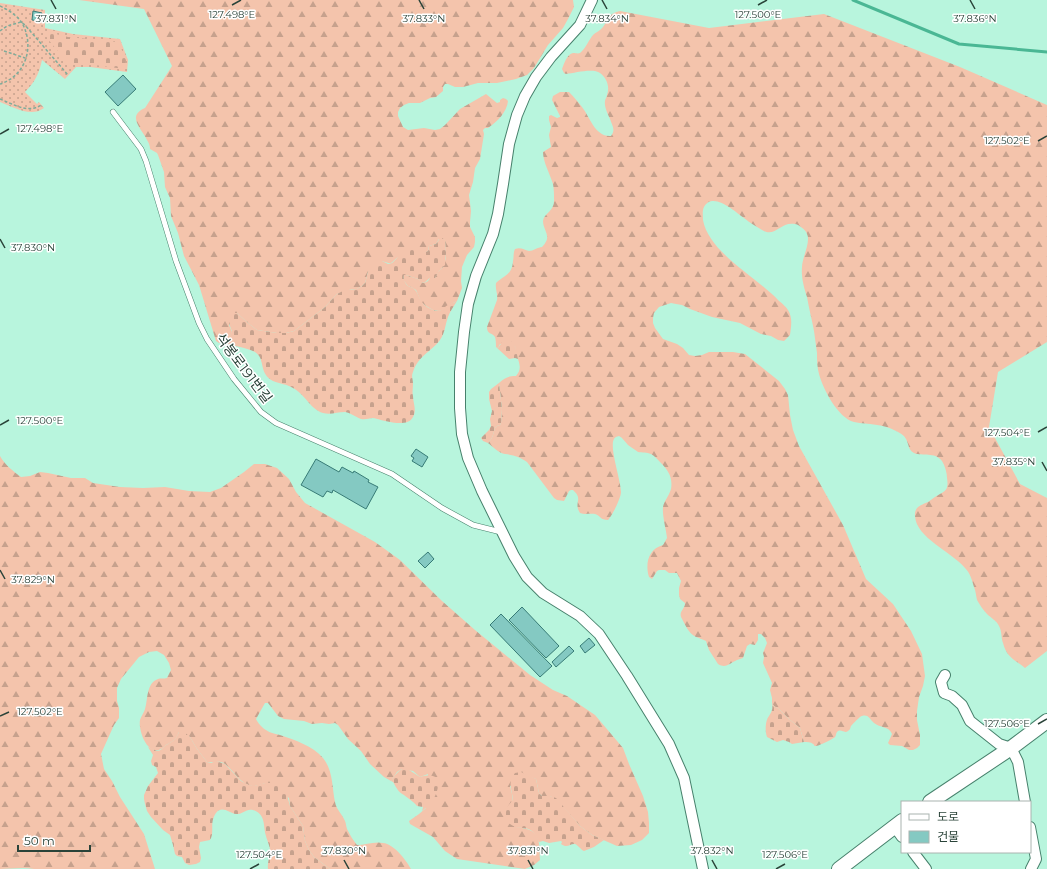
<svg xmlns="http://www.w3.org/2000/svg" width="1047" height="869" font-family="Montserrat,'Noto Sans KR',sans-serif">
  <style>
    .grass { fill: url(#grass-dots) }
    .forest { fill: url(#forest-firs) }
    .cemetery { fill: url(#cemetery-stones) }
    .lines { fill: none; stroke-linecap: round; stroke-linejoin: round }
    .stream { stroke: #4ab794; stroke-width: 3 }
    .building { fill: #84c9c2; stroke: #377b76 }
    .service-casing { stroke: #47816c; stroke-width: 6 }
    .minor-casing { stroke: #47816c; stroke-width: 12 }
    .secondary-casing { stroke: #47816c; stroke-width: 16 }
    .path { stroke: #7eac9a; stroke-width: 1.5; stroke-dasharray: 3 2; stroke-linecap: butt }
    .service { stroke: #fff; stroke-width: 5 }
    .minor { stroke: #fff; stroke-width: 10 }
    .secondary { stroke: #fff; stroke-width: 14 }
    .ticks { fill: none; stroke: #2a4339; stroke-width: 1.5 }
    .labels { text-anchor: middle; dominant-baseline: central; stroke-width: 3; stroke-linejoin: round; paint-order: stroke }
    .street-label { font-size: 14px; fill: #2a4339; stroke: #fff }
    .ticks-label { font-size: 10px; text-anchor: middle; fill: #2a4339; stroke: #fff; stroke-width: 3; stroke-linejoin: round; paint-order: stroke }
  </style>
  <defs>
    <pattern id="grass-dots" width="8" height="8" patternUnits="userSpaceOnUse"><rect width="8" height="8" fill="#f4c4ac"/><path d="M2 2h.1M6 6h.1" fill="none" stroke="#c6a18d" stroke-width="1.8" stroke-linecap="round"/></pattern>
    <pattern id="forest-firs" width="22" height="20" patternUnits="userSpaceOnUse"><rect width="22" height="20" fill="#f4c4ac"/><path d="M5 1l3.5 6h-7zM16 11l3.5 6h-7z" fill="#c6a18d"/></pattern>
    <pattern id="cemetery-stones" width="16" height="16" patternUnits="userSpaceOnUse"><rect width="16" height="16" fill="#f4c4ac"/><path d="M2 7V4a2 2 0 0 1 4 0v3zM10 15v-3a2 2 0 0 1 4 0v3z" fill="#c6a18d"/></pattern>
  </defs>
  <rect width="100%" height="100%" fill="#b8f5dd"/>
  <path class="grass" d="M0,3L45,10V28L73,34L120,39L128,60L127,72L90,67H76L65,79L42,60C39,74 35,82 25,92L37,104L39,102L44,108C31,118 13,107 0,102Z"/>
  <g class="forest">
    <path d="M79,0H573L574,7L568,19L563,28L548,45L534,68L527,75L516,79L497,83H478L463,87H455L448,84H445L443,87V91L436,97L430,98L420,103H409L404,105L400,108L398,112V116L403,127L408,130L424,128L435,130L440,129L445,125L460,109L486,94L497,103L500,102V100L503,98L506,99L508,101C507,112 497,122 488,128H485L483,130L484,134L480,159L475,168L473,182L469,195L471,211L470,222V227L475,237V242L474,247L467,255L462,267L461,281L462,288L457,301L451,304L442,310L439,311L433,310L426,306L421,302L416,290L411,287L408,286L404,281V275H406L418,279L423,283H424L428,281L430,278H435L438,272L443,267L446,258L445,240L439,239L436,244L429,246L428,251L425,253C421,252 402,255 399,257C390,261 395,266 382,261L368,272L365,283L362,286L357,289H352L337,294L324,308L294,331L286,333H277L257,330L248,323L237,313L229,325L232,332C230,337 228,340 223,343H219L216,341L199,285L184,256L178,233L171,216L170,198L165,187L164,172L158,155L157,153L150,149C150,146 149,143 147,140C142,129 126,116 145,108L172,66L144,9Z"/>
    <path d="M620,11L709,28L824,14L960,67L1047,105V342L998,372L989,427L1020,484L1047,498V651L1025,668C1014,659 1007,658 1003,643C1001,638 1002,631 999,626C997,621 991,618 987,614C983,610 980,605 977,600C976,596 976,592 974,587C972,580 970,573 965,568C952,552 916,538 915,516C914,507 921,505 928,502C931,500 933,498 935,497C945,491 949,491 947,478C947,473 945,466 942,461C934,451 923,457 914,453C908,450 909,444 906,439C904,435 900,433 896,431C882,423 869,425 854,422C838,418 823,389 819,374C817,367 817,360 817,353C816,346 815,338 814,331C812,320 809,309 807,297C804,288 801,277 802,267C802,258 811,242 807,234C806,230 801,227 798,225C781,219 776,239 762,230C756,226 750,223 744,218C735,212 713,191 704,207C702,211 703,216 703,220C709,253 757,277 779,301C782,303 786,307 788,310C793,318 791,327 790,335L784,341L778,340L771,336L761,334L740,323L712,317L690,309L682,305L676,304L671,303L659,307L654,313L653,318V323L655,328L663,339L677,344L683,348L689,355L695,356L702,355L709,352H733L745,354L779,381L785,389L788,395L790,415L793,430L799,446L843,525L866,579L893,604L911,631L922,654L925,676L923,686L919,697L917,711V720L920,735V745L917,748L913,750H909L902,746L890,745L888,743L892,734C889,726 880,728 874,723C870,720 869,714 862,716C860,716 853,724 851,726C850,728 851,729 848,731C844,734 841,728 837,732C836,733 836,736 835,737C833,739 817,747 815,746C814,746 814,744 813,744C811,742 807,742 804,742L800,728L789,719L779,709L774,706L772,703V698L770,690L772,683L763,663L764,657L763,653L767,643L765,638L761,634H758V640L755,645L750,644L747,646L743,658C741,659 739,659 737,660C730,663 726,669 718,664L709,650L706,641C702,639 699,638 696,637C688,633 685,624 681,617C679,611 685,609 685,603L680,599L679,595V588L681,581L677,573H669L665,570H659L657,571L652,579L649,577C645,564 648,549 663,545L667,538C666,529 662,515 663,507C664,501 669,496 671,489C673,477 668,470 660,462C657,459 655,456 651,454C647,452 642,453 638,452C635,450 631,447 628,445C625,442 623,438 619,436C617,437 616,436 614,439C609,447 621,480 621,492C621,498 612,516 608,520C600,520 601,516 595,514C590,513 585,515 580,513C573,502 584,500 573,490H571L569,491L564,501L557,500L554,498L527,462C520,457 514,455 505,454C499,453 493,447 488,443C490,441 492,438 493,435C495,429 494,426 500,425L501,423L502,409L499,383C505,378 508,376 516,376C525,366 515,358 515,346L500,344L498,348L496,347C496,345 496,340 495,337C492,332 487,335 487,327L497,300C498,294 495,289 496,283C505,275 512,275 513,261C514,257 513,253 515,249C521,247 524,250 529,251C533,251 538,247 542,247C553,236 543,231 543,221C544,213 555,211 554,199C554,195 554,189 553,184C550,174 543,162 543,152L551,147L549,135L551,127L549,120V116L551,115L557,118L560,117V116L552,100L553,96L560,92H569C574,97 578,102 582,107C590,117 595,137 611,136C616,129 612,126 610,119C608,114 604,107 605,101C605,99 607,97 607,95C610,87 607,78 600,73C593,68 575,73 566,74L564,73L562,69C564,64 567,54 573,53C576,53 578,54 580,53C586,48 588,41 593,35C596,32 600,31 603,27C609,19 609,13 620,11Z"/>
    <path d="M0,456C5,465 13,471 21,477L30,476L40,472L48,473L71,478H85L93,483L120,487L143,488L165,487L189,491L210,492L221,488L244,472L254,464H265L277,468L289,479L296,492L305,503L375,542L400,560L442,601L475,630L530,675L553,690L567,696L595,715L623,748L629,764L643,796L648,812L649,823V833L642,840L631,845L617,846L592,835L580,826L556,799L550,796H542L539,793L536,779L530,777L510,786L512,794L516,827C541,830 539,838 540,860L534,865L525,869L457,859L445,851L433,837L410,824L409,821L419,814L426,808L428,774L420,777L413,771L402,769L397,772L391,781L384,777L370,764L361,751L348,739L338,725L335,723L329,724L322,723L312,724L304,721L284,719L278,716L268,703H265L256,719C257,722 263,729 266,730C270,733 276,734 280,735C295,740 313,746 323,758C333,770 332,787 335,802C336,809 342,814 345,821C346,823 346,826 347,829C350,835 353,840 357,845C365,845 375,841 383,843C394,844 406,860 411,869H330L314,857L309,850L305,841L303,826L290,806L289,798L266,783C262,784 257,786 253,786C241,785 234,771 225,764C220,760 213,763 207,762L197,749L190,737L179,732C174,744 172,740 164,747C149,760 138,732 140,720C141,716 144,713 145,709C148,700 146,683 158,679C160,678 164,679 167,678L171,670L169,663L164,655L157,651L149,652L139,657L121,679L117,688V701L119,708V718L114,725L101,754L104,769L112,781L120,797L144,834L155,869H34C23,867 11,869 0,869Z"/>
  </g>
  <g class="cemetery">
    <polygon points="47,32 68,37 117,42 119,43 126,60 124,69 88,64 70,64 66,61 47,38 46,33"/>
    <path d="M440,238H442L445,240L446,253L445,265L439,271L435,278H430L424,283L421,282L418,279L406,275H404C403,280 405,283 408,286C421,289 416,301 429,308C432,309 434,311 438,311C442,311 444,307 448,305C451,303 454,303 457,301C454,306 450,311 448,317C445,325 445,333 440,340C431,352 418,356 413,372C411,376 413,379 413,384C413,388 412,392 413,396C413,403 417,410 413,417C407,429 383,420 373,418C369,418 366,420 361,419C356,417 351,413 345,412C337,412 331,415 323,413C310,409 305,394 293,388C287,384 280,384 273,381C258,373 266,359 255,352C245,347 233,346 223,343C228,340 230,337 232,331C229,324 227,319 233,313H237L248,323L257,330L277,333H286L294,331L324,308L337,294L345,290L357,289L362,286L365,283L368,272L372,266L378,261H382L388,264L392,263L403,252L414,247C420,248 422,255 428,251L429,246L436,244Z"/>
    <path d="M507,339C516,341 516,351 518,359L515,358L509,359L496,347L498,348L503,341Z"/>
    <path d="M499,383L502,409L501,423L500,425C494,426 495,429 493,435C492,438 490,441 488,443L483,441L481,438L489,430L491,426L490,419L492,411L489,399V392L491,389Z"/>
    <path d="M772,703L774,706L779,709L789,719L800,728L804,742L792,744L789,742L783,740L777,742L767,737C765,731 765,721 769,716C772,711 773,709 772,703Z"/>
    <path d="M183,731L190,737L197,749L207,762L211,763L216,761L225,764L241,781L249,785L254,786L265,783H273L283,787L286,791L290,806L303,826L305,841L309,850L314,857L330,869H268C267,863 270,857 270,851C270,845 267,841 266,836C263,826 266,814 253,810C246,808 242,815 236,814C229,813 222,805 216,813C209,823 215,832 210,840L200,842L199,847L201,858L200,862L196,864L189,865L185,863L182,857L177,856L175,854L173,845L170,835L163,830L151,817L147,811L145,804L144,799V795L148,786L158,773L156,767L152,765L151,761L153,755L148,747C151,748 154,750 157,751C161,751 162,748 165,746C173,740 174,743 179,732Z"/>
    <path d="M406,768L420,777C427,775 431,774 437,778C441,791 432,804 422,811L423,807L417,806C413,801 409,799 404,795C398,792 396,787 393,782L391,781C395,775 399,769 406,768Z"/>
    <path d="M521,772L536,779L539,793L542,796H550L556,798L580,826L592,835L604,840L594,847L584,851C581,850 578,845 575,844C570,843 568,849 561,844L562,842L561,841L549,843L543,841L539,842C530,821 523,833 510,824C507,823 506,819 504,816L505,809L513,800C512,789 507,783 515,773Z"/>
  </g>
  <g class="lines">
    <polyline class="stream" points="853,0 959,44 1047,52"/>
  </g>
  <g class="building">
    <polygon points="33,11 42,13 40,21 32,20"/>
    <polygon points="123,75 136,89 118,106 105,92"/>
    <polygon points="416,449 428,457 422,467 412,461 414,458 411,456"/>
    <polygon points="316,459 339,472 342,467 353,473 354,471 369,480 368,482 378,487 366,509 333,490 332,493 327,491 323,497 301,485"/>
    <polygon points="428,552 434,559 425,568 418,561"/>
    <polygon points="522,607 559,646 546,658 509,620"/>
    <polygon points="501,614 552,666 540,677 490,625"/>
    <polygon points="589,638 595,645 585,653 580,646"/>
    <polygon points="569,646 574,651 556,667 552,662"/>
  </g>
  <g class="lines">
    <defs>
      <polyline id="service" points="113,112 141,149 146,161 176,261 199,323 207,339 234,379 261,412 276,423 392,474 442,508 473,525 501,532"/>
      <g id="minor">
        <polyline points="592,0 580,25 551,57 536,77 525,96 517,115 509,144 503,184 498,214 493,234 476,276 468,304 464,332 460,372 460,408 462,434 468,458 482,491 514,556 527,577 543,593 580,616 599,634 627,676 669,744 684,778 703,869"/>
        <polyline points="945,675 941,682 944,693 952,696 962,705 970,721 999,744 1011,748 1018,762 1025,802"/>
        <polyline points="894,826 902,837"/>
        <polyline points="1030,827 1036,859 1031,869"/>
        <polyline points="913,852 926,869"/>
      </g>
      <g id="secondary">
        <polyline points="930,802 1011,748 1047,721"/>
        <polyline points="839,869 902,821"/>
      </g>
    </defs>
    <use href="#service" class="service-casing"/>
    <use href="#minor" class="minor-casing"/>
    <use href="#secondary" class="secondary-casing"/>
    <g class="path">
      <path d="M0,6C8,10 17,15 22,23C35,46 26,76 0,84"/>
      <polyline points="0,31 7,26 21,22 25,25 68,75"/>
      <polyline points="4,51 25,58"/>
      <path d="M0,99C13,104 28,114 41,105"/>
    </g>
    <use href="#service" class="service"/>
    <use href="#minor" class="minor"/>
    <use href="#secondary" class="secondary"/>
  </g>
  <path class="ticks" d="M51,0L56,9M419,0L424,9M602,0L607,9M970,0L975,9M232,5L241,0M758,5L767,0M0,134L9,129M1038,141L1047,136M0,239L5,248M0,425L9,420M1038,432L1047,427M1042,462L1047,471M0,570L5,579M0,716L9,712M1038,724L1047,719M344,860L349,869M528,860L533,869M712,860L717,869M250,869L259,864M776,869L785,864"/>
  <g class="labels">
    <g class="street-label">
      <text transform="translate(244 368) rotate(53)">석봉로191번길</text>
    </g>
  </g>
  <g class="ticks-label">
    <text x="232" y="18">127.498°E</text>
    <text x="758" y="18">127.500°E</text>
    <text x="56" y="22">37.831°N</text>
    <text x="424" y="22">37.833°N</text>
    <text x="607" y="22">37.834°N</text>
    <text x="975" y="22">37.836°N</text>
    <text x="40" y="132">127.498°E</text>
    <text x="1007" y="144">127.502°E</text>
    <text x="33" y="251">37.830°N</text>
    <text x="40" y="424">127.500°E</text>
    <text x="1007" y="436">127.504°E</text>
    <text x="1014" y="465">37.835°N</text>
    <text x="33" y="583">37.829°N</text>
    <text x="40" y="715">127.502°E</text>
    <text x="1007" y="727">127.506°E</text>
    <text x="344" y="854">37.830°N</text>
    <text x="528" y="854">37.831°N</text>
    <text x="712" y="854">37.832°N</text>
    <text x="259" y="858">127.504°E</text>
    <text x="785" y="858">127.506°E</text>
  </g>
  <rect x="901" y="801" width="130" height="52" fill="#ffffff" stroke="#aab4b0"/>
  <rect x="909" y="814" width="20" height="6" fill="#ffffff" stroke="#aab4b0"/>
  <text x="937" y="821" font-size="12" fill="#2a4339">도로</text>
  <rect x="909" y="831" width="20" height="12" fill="#84c9c2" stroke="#aab4b0"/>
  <text x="937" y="841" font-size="12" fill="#2a4339">건물</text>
  <path d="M18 845v6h72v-6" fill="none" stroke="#2a4339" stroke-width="2"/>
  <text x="24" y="845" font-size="12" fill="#2a4339" stroke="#ffffff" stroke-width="3" paint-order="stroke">50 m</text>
</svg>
